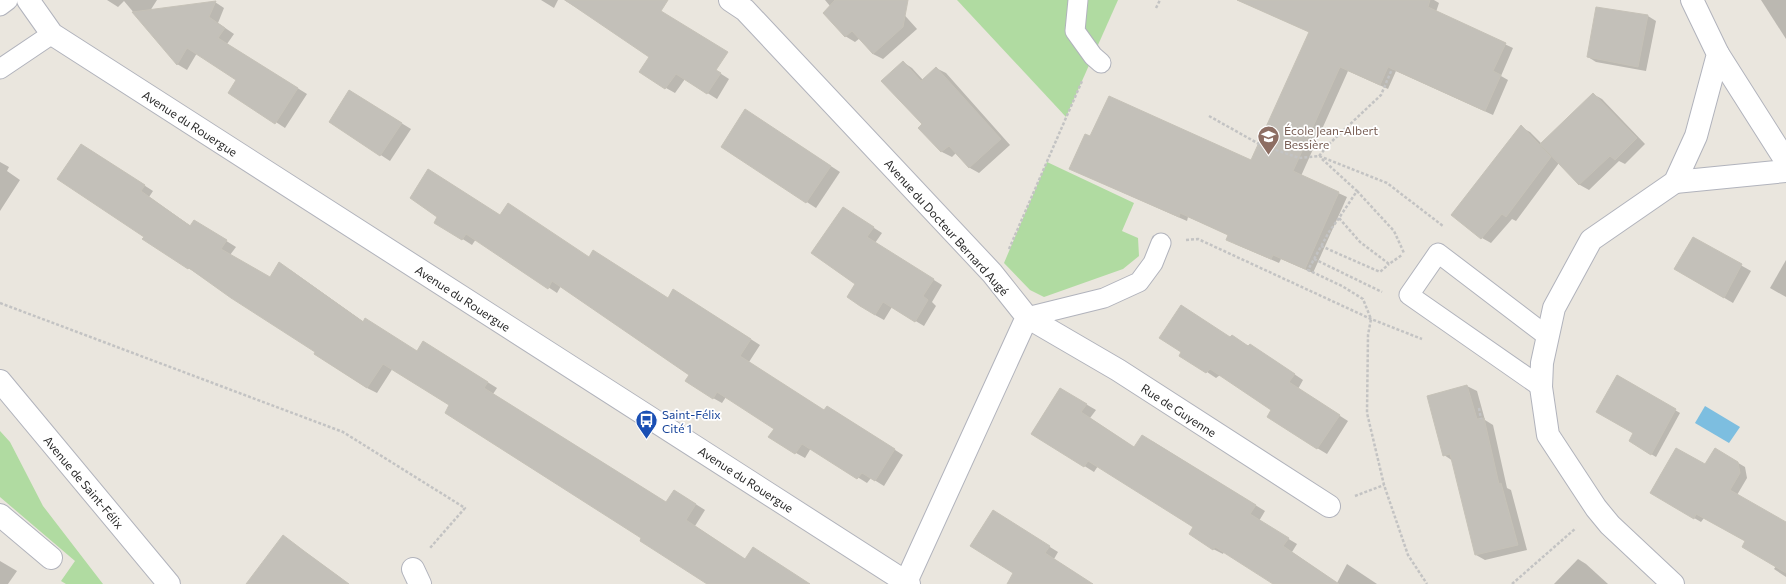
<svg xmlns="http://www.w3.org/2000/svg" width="1786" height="584" font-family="Commissioner,sans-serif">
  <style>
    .green { fill: #b0dba1 }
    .water { fill: #7dbee0 }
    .shadow { fill: #0003 }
    .building { fill: #c3c0b9; stroke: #c6c2b8 }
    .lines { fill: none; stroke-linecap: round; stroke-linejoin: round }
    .lane-casing { stroke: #b1b3bc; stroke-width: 21 }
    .street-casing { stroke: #b1b3bc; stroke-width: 24 }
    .path { stroke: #c3c3c3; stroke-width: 2.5; stroke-dasharray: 3 2; stroke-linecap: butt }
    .lane { stroke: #fff; stroke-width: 19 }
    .street { stroke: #fff; stroke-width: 22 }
    .labels { text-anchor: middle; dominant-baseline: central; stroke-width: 3.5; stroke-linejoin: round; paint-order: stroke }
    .street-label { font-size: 12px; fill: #2a2a2a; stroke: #fff }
    .education-label { font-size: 12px; fill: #785e54; stroke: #fff; text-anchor: start }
    .transit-label { font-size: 12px; fill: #164399; stroke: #fff; text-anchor: start }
  </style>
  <rect width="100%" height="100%" fill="#eae6de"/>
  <g class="green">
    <polygon points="957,0 1118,0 1066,117"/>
    <polygon points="1047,162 1134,203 1122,231 1138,238 1139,256 1123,269 1044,297 1030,290 1004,263"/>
    <polygon points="0,431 10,442 43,506 103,584 66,584 61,581 75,561 0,497"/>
  </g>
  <polygon class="water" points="1705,406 1740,427 1729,443 1695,423"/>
  <g class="shadow">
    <polygon points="107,0 157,0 150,11 215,2 224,8 218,23 234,34 227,44 307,94 285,128 230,92 238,80 197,53 187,70 177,64 124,1 118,7"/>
    <polygon points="541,0 558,0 554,8"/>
    <polygon points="564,0 607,0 729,79 717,99 685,79 675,93 666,88 650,57 623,36"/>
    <polygon points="825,0 891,0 917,29 883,59 873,54 860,38 855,42 845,36 830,6"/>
    <polygon points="1237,0 1434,0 1439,3 1436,12 1513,48 1501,76 1508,80 1493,115 1396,71 1388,89 1348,71 1301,176 1347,197 1313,273 1281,259 1279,263 1235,244 1229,235 1188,217 1187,221 1079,173 1252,162 1310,32"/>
    <polygon points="1761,0 1786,0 1786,39"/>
    <polygon points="1648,16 1656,21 1646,71 1596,62 1588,57"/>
    <polygon points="903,62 912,68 923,80 936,68 946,73 1010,145 979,173 970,168 956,153 952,157 942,152 920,128 923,125"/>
    <polygon points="1593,94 1602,99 1645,144 1625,164 1619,161 1589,190 1580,185 1559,163 1516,221 1512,219 1491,243 1482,238 1521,127 1530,132 1542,144"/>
    <polygon points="359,97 411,129 390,161 330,122"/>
    <polygon points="754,116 840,172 816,208 722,147"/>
    <polygon points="90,150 153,191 149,197 191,226 204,227 236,247 230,255 270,279 289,269 364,322 418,352 433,348 497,388 493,394 667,503 675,491 705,510 695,526 746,560 809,584 709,584 451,405 393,368 377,393 367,388 315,354 317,352 144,239 145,237"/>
    <polygon points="0,162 9,167 7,171 20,180 0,211"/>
    <polygon points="852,214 882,233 875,243 942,285 932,302 936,306 924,326 892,307 884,320 875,315 856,284"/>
    <polygon points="501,216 590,258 668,299 683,296 760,345 749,362 825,411 836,412 903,455 884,486 871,478 867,483 811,448 805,458 796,453 770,436 775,428 726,397 722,403 713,398 690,375 561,286 557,293 476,239 472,245 436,222"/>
    <polygon points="1693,238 1751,271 1733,303 1675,269"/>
    <polygon points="1786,260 1786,297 1770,288"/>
    <polygon points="1231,338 1260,351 1303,380 1298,389 1348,421 1327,454 1317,448 1273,410 1220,375 1216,378 1207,372"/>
    <polygon points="1618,376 1680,413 1656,457 1651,454 1634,433"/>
    <polygon points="1467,386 1477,391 1485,420 1493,425 1507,488 1511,490 1527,550 1485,560 1476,555 1453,461 1444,455 1428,396"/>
    <polygon points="1060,389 1096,410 1090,418 1135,448 1152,441 1265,511 1259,521 1297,544 1292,552 1337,583 1347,564 1377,584 1275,584 1224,552 1223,554 1213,549 1194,527 1098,466 1094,472 1032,433"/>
    <polygon points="1715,449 1745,467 1747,478 1737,495 1786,523 1786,577 1774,569 1776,566 1746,541 1704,518 1701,522 1652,493 1705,466"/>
    <polygon points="1002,517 1058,552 1054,559 1092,584 1016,584"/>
    <polygon points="283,536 342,579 338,584 260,584"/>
    <polygon points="1578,559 1586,564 1608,584 1554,584"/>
    <polygon points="0,561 17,571 8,584 0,584"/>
  </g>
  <g class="building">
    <polygon points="565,0 668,0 661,11 728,52 716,70 721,73 707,94 676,74 665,89 639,72 649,57"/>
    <polygon points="835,0 908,0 903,27 873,54 852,31 845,37 823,13"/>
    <polygon points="1237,0 1430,0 1428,7 1506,43 1493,71 1501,75 1485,111 1388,67 1380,85 1340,67 1293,171 1339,192 1305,269 1273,255 1271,259 1226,240 1228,235 1180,213 1179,217 1069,169 1085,134 1090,136 1109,96 1251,160 1309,32"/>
    <polygon points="216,1 209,17 225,28 218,38 298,88 275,124 228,93 236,80 187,48 177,65 132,12"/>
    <polygon points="1596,7 1648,15 1638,67 1587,57"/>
    <polygon points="903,61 921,81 936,67 1001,139 969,168 949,146 941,152 918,128 922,124 881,81"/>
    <polygon points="349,90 402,123 380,156 329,122"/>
    <polygon points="1593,93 1637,138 1615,160 1610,156 1579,185 1540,144"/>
    <polygon points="745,109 831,166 806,203 721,147"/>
    <polygon points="1521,125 1551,157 1506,217 1502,214 1481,239 1451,215"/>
    <polygon points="81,144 145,185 141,191 190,226 194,220 227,240 221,249 270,277 279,262 363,322 365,318 417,351 423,341 488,382 484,388 666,502 674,490 696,504 686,520 745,559 753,547 810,584 707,584 640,541 641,538 445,413 449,405 383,364 367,388 314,354 315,352 231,298 189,268 188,269 142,239 144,237 57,179"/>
    <polygon points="428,169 500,215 508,203 589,257 593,250 668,298 673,289 751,339 740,356 824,410 827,406 895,449 875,481 862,473 857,479 802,444 795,454 768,437 774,429 717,392 713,399 685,381 689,375 552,281 548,289 466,234 462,240 434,223 437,217 410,198"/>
    <polygon points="843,207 874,227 867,237 934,279 923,296 928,300 915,322 883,302 875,315 860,306 847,297 855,284 811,253"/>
    <polygon points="1693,237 1742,264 1724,298 1674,269"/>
    <polygon points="1181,305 1230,337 1232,335 1248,346 1250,344 1295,374 1289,382 1340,415 1317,449 1267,417 1271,410 1210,369 1206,373 1179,356 1181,352 1159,338"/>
    <polygon points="1617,375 1676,409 1651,455 1629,441 1633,433 1596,412"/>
    <polygon points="1467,385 1477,419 1484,418 1499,484 1501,483 1518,545 1475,555 1450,454 1443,456 1427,396"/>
    <polygon points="1060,388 1087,404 1081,412 1134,447 1142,435 1256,505 1250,514 1289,538 1283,546 1339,584 1273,584 1215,547 1213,550 1189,534 1193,527 1088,461 1084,467 1031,434"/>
    <polygon points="1676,448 1705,464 1715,448 1738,462 1740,473 1730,490 1786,522 1786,573 1742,547 1745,541 1696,514 1694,519 1650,493"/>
    <polygon points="993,510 1050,546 1045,553 1093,584 1007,584 1013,573 970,546"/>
    <polygon points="283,535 304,551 349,584 246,584"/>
  </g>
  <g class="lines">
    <defs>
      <g id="lane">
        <polyline points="1078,0 1075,31 1093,56 1101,63"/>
        <polyline points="0,6 8,0"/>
        <polyline points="0,69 52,34"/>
        <polyline points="1027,317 1104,298 1139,282 1153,263 1161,243"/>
        <polyline points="1541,387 1409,295 1438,253 1547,336"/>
      </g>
      <g id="street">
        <polyline points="28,0 52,34 909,584"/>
        <polyline points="730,0 745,10 992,273 1027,317 906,582"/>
        <polyline points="1718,54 1786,161"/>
        <polyline points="1675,182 1786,171"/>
        <polyline points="1027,317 1118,370 1329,506"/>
        <polyline points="0,381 169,584"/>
        <polyline points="0,515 51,558"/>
        <polyline points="413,569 420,584"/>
        <polyline points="1673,584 1610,525 1596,508 1548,435 1541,387 1542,363 1554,308 1591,240 1675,182 1696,136 1718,54 1692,0"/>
      </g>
    </defs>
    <use href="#lane" class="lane-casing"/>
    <use href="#street" class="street-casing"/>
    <g class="path">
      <polyline points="1156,8 1160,0"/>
      <polyline points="1209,116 1259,144 1299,158 1319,156 1387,183 1443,226"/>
      <polyline points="1319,156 1329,144 1381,95 1392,69"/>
      <polyline points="1322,159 1357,191 1339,218 1360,242 1389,264 1402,255"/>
      <polyline points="1357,191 1394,231 1404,253"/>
      <polyline points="1339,218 1329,232 1308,270 1342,286 1363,299 1371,319 1368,335 1367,413 1384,485 1408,555 1427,584"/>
      <polyline points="1186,240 1198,239 1371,319 1422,339"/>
      <polyline points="1321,246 1380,272 1389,264"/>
      <polyline points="1009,249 1082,81"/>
      <polyline points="1314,259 1382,292"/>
      <polyline points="0,303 343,432 465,508 430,548"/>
      <polyline points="1479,408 1481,419"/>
      <polyline points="1355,496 1384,485"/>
      <polyline points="1512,584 1576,528"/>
    </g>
    <use href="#lane" class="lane"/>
    <use href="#street" class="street"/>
  </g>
  <defs>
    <symbol id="school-pin" viewBox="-11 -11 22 30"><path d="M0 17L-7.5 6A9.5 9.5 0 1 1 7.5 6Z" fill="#8d6e63" stroke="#fff"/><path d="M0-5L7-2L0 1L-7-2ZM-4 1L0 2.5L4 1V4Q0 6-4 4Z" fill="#fff"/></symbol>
    <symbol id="bus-pin" viewBox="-11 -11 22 30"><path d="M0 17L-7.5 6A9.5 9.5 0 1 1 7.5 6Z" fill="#1a4fb4" stroke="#fff"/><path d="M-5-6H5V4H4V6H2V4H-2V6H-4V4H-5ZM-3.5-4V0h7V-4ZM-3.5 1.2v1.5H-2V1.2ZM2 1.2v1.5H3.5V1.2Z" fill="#fff"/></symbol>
  </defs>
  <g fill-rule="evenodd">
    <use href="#school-pin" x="1256" y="124" width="25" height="34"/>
    <use href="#bus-pin" x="634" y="408" width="25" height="34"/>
  </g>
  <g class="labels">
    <g class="street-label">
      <text transform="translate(190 123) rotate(33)">Avenue du Rouergue</text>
      <text transform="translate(947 227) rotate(48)">Avenue du Docteur Bernard Augé</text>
      <text transform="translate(463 298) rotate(33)">Avenue du Rouergue</text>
      <text transform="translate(1179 410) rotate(33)">Rue de Guyenne</text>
      <text transform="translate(746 479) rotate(33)">Avenue du Rouergue</text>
      <text transform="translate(84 482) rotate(50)">Avenue de Saint-Félix</text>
    </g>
    <g class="education-label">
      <text x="1284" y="130">École Jean-Albert<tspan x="1284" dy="14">Bessière</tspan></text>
    </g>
    <g class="transit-label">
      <text x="662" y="414">Saint-Félix<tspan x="662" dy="14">Cité 1</tspan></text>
    </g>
  </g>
</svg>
